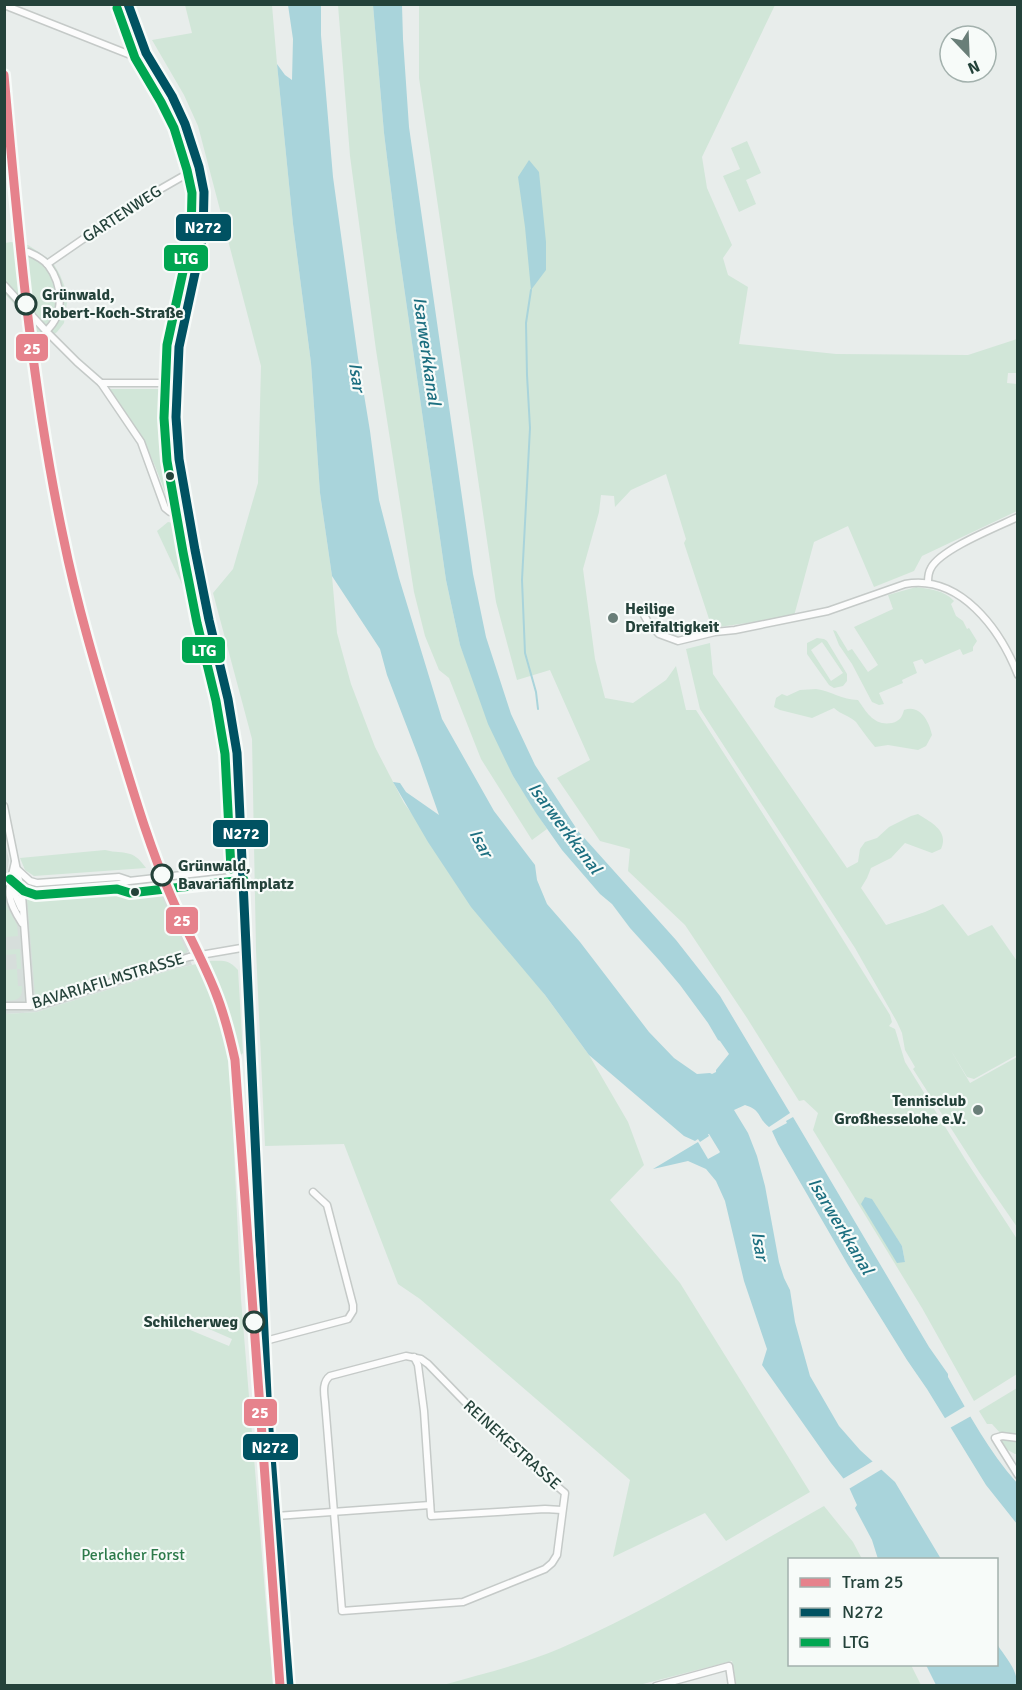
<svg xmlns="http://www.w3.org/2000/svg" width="1022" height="1690" font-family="Signika,sans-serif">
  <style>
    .built { fill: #d6dedb }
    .green { fill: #d1e6d8; fill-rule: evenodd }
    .water { fill: #a9d4db }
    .pier { fill: #e8edeb }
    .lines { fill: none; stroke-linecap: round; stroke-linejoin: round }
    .stream { stroke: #a9d4db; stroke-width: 2 }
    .street-casing { stroke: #c5cac8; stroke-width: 9 }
    .secondary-casing { stroke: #c3cbc8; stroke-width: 11 }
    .street { stroke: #fcfcfc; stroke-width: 6 }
    .secondary { stroke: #fcfcfc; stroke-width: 8 }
    .bus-1-casing { stroke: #f7fbf9; stroke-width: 14 }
    .bus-2-casing { stroke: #f7fbf9; stroke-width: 14 }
    .bus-1 { stroke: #005262; stroke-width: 9 }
    .bus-2 { stroke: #00a651; stroke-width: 9 }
    .tram-1-casing { stroke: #f7fbf9; stroke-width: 14 }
    .tram-1 { stroke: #e6828c; stroke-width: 9 }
    .stop-dot { fill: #f7fbf9; stroke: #24423a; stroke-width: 3 }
    .bus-dot { fill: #24423a; stroke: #f7fbf9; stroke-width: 2 }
    .poi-dot { fill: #697e78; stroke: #f7fbf9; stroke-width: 2 }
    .labels { text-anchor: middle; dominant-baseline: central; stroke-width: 4.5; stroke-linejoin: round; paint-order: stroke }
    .street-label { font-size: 16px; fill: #24423a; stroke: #f7fbf9 }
    .stop-label { font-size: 16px; font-weight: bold; fill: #24423a; stroke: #f7fbf9; text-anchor: start }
    .poi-label { font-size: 16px; font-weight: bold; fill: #24423a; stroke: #f7fbf9; text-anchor: start }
    .park-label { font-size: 16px; fill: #2d7a4b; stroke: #f7fbf9 }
    .water-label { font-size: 18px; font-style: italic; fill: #1c6f80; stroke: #f7fbf9 }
    .line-badge { stroke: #f7fbf9; stroke-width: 2 }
    .badge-label { font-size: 16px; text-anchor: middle; font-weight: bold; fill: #fff }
  </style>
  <rect width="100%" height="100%" fill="#e8edeb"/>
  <g class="built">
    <polygon points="20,310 34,325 52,456 81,596 123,745 142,807 165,870 156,870 145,840 143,840 113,748 71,599 60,555 43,463"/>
    <polygon points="4,838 9,860 6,879 8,890 6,897 156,884 158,886 171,883 180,904 179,905 199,948 187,952 192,965 171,970 37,1012 5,1014"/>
  </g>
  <g class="green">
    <polygon points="185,5 272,5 277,64 293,224 311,363 320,493 332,576 337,633 351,684 375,747 404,803 589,1055 628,1122 644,1165 610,1200 680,1283 810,1492 726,1541 705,1513 613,1557 630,1480 420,1299 398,1284 344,1144 265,1146 256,950 252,739 213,593 233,569 258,483 261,366 198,126 184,95 152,40 192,33"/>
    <polygon points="338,5 373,5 384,133 396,231 446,580 460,645 513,776 547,829 532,840 481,759 449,678 439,670 425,636 414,592 376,350 350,156"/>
    <path d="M419,5H775L702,157L707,188L732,245L723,258L728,275L748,287L739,344L836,354L968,355L1017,339V373H1008L1007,383L1017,384V511L922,556L914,571L874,587L848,526L814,542L794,616L712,628L684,543L686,539L666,474L631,490L615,507L614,496L601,495L599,512L583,569L595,659L605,698L633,703L666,680L676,666L686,710H696L810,887L890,1015L892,1022L889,1026L895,1029L905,1062L910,1070L965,1159L1017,1239V1374L974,1401L922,1308L813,1130L818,1113L804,1100L799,1101L747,1018L685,925L628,871L630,849L600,841L557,778L590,760L550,670L517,680L496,602L434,179L419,78ZM862,1204L889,1227L902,1246L905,1262H897Z"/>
    <polygon points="747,141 761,173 746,180 756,204 739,212 723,176 740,169 731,148"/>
    <polygon points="11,242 28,245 52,261 60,275 68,295 64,323 57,332 44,342 25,345 20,310 5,294 5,243"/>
    <polygon points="109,389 168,389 169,454 177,497 175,501 169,501 167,497 155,466 143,439"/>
    <polygon points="168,522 179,524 183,529 199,612 196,614 157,531"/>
    <path d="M916,587C930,589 944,590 954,601L951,604L956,616L963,621L967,629L969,628L977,641L973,647V651L963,655L960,649L925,664L922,659L913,662L917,673L902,680L903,683L879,693L884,704L879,705L872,702L852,664L839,645L833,630L836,631L848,651L852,649L868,672L878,665L854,627L893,609L888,595Z"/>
    <path d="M817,638L824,639L827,641L847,674V681L843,686L834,688L829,685L807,654V643ZM822,642L843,673L831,681L811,650Z"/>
    <path d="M710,643L713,674L847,868L858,862L860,849L865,842L877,838L889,827L911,816L918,814C932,823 949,831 941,849L932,853L905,843L891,858L871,868L867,878L861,888L886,925L925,912L943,904L968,936L992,925L1017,961V1055L974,1079L967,1077L950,1049L970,1083L1017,1057V1227L979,1172L913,1069L915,1067L905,1050L902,1033L897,1022L855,948L700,709L686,649Z"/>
    <path d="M816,689C831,691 842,700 858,700C867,713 874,726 892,723C900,721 902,717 904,710C920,704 929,721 932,735L926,746L918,750L888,745L875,747C868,739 862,730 856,722C850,716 840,714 834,708L812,718L780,710L774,707L776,698L782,694L787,696L800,690Z"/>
    <path d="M105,850C126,855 132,848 146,868L34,876L25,870L20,858Z"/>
    <polygon points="157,886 187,952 45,997 39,998 35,995 27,898"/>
    <polygon points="5,903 17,925 18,936 6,937 6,943 5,943"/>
    <path d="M20,949L21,969H17L18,986H22C23,999 16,1002 5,1000V970L17,969L16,954L5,955V950Z"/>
    <path d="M209,961C223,961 228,959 238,970L243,1053L230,1065L241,1299L269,1641L274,1685H5V1014L37,1012L171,970ZM186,1319L232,1339L229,1346L183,1327Z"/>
    <polygon points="1017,1388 1017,1454 1015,1454 1004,1448 1001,1441 1003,1436 992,1424 987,1424 979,1411"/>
    <path d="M824,1506L853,1542L862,1559L790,1560V1664L911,1665L921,1685H736L732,1661L639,1685H443C482,1674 524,1664 561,1648C653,1608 737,1555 824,1506Z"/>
  </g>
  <g class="water">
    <path d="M288,5H321V35L333,177L358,358L370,431L379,500L399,578L442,719L494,811L535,865L537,880L547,904L580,942L649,1032L674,1058L697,1074L710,1073L712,1074L716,1072V1070L729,1054L720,1041L718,1040L708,1023L680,985L659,960L630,928L612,904L600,894L562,850L536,813L513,776L488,724L460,645L446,580L396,231L384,133L373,5H402L403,39L409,127L473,574L486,637L511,714L535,765L578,831L676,940L720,996L790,1113L769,1127C757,1118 763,1111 745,1105L734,1110L748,1133L757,1156L765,1186L779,1262L784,1278L790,1290L795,1322L810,1376L839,1426L860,1450L895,1482L941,1559H878L872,1540L855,1508L857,1505L847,1483L831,1463L762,1365L767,1349L744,1281L725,1201L716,1181L706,1169L688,1161L653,1169L698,1142L708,1159L719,1153L720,1152L709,1134H708L709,1136L700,1142L698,1139L695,1141L684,1136L589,1055L545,995L471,907L428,842L393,782L400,783L406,792L439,815L419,758L387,675L380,649L332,576L320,493L311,363L293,224L277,64L285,75L292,80L293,39Z"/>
    <polygon points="529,160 539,172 546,242 546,270 531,290 525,227 518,177"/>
    <path d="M793,1117L929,1347L948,1374V1377C969,1414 989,1452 1017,1483V1524L986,1485L927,1389L907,1360L848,1265L778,1144L772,1131L787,1123L786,1121Z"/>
    <polygon points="865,1197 872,1199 902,1246 905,1262 897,1263 861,1204"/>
    <path d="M997,1644C1005,1657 1018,1670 1017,1685H936L926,1665L996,1664Z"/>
  </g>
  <g class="pier">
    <polygon points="967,1405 973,1415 948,1429 942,1420"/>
    <polygon points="875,1460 884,1468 847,1490 841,1480"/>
  </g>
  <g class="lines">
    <polyline class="stream" points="531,290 526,323 527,375 530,428 522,580 525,653 536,692 538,709"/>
    <defs>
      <g id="street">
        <polyline points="4,5 128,54 139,55 146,53"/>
        <path d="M28,252C35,255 43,259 48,265C63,285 65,314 46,331"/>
        <polyline points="47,264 131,206 199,167"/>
        <polyline points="4,285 46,331 77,362 101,383 141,442 165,508 170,512 188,512"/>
        <polyline points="101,383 165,383"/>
        <path d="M928,582C928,578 928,573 931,568C941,549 997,527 1018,517"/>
        <path d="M644,615L649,624L659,634L678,641L715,632L735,630L828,611L905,584C960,574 1000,629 1018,675"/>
        <polyline points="4,806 22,895 30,1006"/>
        <path d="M15,862C8,891 5,897 22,923"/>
        <polyline points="18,870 30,881 37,883 119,877 128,880"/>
        <polyline points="13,890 21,908"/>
        <polyline points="22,895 30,891 119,884 129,881 243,868"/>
        <polyline points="4,1006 30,1006 44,1004 189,957 247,947"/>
        <polyline points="265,1341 348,1319 353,1311 353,1305 327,1205 313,1192"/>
        <path d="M406,1356L421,1359L428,1364L495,1433L565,1493L557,1555L552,1563L545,1569L463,1602L342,1611L325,1402C324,1393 322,1382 330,1376Z"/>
        <polyline points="414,1357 418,1365 424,1411 431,1516 545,1509 562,1510"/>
        <polyline points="1018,1438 1002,1436 995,1438 1018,1475"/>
        <polyline points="276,1516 430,1505"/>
        <polyline points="656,1686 729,1666 732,1686"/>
      </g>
      <polyline id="secondary" points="128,4 146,53 172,96 185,124 199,167 204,192 203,236 179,347 176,417 179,459 195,550 209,620 228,699 237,753 268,1417 289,1686"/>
    </defs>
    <use href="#street" class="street-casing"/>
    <use href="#secondary" class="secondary-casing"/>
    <use href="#street" class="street"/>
    <use href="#secondary" class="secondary"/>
    <defs>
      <polyline id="bus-1" points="128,4 146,53 172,96 185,124 199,167 204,192 203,236 179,347 176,417 179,459 195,550 209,620 228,699 237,753 268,1417 289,1686"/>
      <g id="bus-2">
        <polyline points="117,8 135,58 161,102 174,128 187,170 192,193 191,235 167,345 164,418 167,461 183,552 197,623 216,701 225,754 231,869"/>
        <polyline points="10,879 24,891 36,895 117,889 130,893 244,880"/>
      </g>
    </defs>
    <use href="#bus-1" class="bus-1-casing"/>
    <use href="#bus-2" class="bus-2-casing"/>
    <use href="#bus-1" class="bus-1"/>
    <use href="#bus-2" class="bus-2"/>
    <defs>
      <path id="tram-1" d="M4,75C18,229 31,385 63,536C78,611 101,685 123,758C137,804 151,850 170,894C184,927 202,958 215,991C224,1013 230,1037 235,1060L280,1686"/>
    </defs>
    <use href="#tram-1" class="tram-1-casing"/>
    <use href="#tram-1" class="tram-1"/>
  </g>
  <g class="stop-dot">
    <circle cx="26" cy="304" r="10"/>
    <circle cx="162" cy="875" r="10"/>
    <circle cx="254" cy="1322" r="10"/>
  </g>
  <g class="bus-dot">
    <circle cx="170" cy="476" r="5"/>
    <circle cx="135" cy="892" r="5"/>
  </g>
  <g class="poi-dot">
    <circle cx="613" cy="618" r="6"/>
    <circle cx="978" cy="1110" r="6"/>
  </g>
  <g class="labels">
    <g class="street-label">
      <text transform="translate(122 214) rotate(-33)">GARTENWEG</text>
      <text transform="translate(108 981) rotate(-17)">BAVARIAFILMSTRASSE</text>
      <text transform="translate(512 1445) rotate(42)">REINEKESTRASSE</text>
    </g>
    <g class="stop-label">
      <text x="42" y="295">Grünwald,<tspan x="42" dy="18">Robert-Koch-Straße</tspan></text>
      <text x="178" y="866">Grünwald,<tspan x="178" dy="18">Bavariafilmplatz</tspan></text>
      <text x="238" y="1322" text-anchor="end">Schilcherweg</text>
    </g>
    <g class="poi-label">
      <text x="625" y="609">Heilige<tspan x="625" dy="18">Dreifaltigkeit</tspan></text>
      <text x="966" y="1101" text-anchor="end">Tennisclub<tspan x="966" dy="18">Großhesselohe e.V.</tspan></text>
    </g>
    <g class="park-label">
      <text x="133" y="1555">Perlacher Forst</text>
    </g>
    <g class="water-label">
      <text transform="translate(427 351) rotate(82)">Isarwerkkanal</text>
      <text transform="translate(357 377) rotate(82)">Isar</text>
      <text transform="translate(565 828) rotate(53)">Isarwerkkanal</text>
      <text transform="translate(481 843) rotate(62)">Isar</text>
      <text transform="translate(841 1226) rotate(59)">Isarwerkkanal</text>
      <text transform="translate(760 1246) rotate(80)">Isar</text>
    </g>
  </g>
  <g class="line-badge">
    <rect x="175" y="213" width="57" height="29" rx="6" fill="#005262"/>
    <rect x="163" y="244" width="46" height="28" rx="6" fill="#00a651"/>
    <rect x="15" y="333" width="34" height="29" rx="6" fill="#e6828c"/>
    <rect x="181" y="636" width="45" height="28" rx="6" fill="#00a651"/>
    <rect x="212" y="819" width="57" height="29" rx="6" fill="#005262"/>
    <rect x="165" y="906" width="34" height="29" rx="6" fill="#e6828c"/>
    <rect x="243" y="1398" width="35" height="29" rx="6" fill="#e6828c"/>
    <rect x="242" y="1433" width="57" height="28" rx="6" fill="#005262"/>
  </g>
  <g class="badge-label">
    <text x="203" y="233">N272</text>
    <text x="186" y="264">LTG</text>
    <text x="32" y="354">25</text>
    <text x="204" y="656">LTG</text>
    <text x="241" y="839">N272</text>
    <text x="182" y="926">25</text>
    <text x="260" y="1418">25</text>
    <text x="270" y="1453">N272</text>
  </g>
  <rect width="1022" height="1690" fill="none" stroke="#24423a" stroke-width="12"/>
  <rect x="788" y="1558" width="210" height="108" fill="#f7fbf9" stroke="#a3b1ad" stroke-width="1.5"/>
  <rect x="800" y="1578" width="30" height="9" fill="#e6828c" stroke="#a3b1ad" stroke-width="1.5"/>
  <text x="842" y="1588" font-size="18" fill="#24423a">Tram 25</text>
  <rect x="800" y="1608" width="30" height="9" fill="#005262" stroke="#a3b1ad" stroke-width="1.5"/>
  <text x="842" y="1618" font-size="18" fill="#24423a">N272</text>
  <rect x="800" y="1638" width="30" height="9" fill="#00a651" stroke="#a3b1ad" stroke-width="1.5"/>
  <text x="842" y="1648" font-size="18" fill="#24423a">LTG</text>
  <g transform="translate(968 54) rotate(157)"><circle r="28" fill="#f7fbf9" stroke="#a3b1ad" stroke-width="1.5"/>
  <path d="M0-4.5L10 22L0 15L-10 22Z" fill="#697e78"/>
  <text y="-9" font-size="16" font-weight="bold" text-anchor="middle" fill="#24423a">N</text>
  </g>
</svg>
